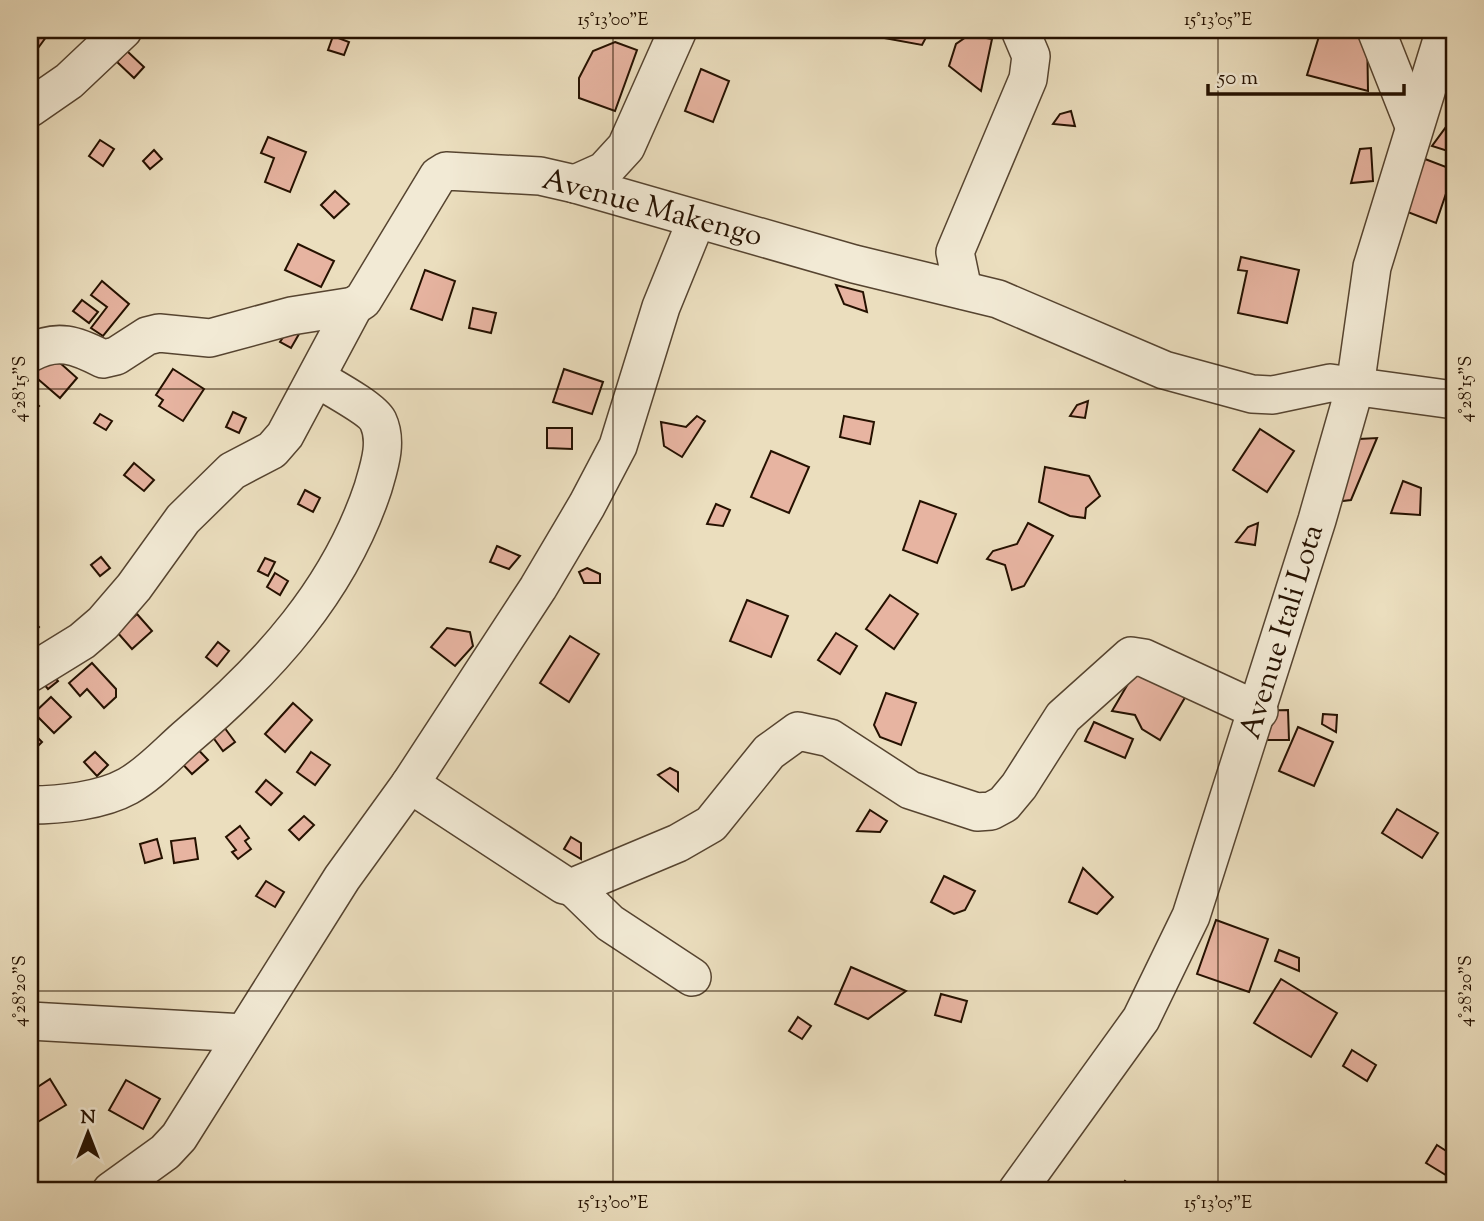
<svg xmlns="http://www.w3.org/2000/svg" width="1484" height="1221" font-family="'Sorts Mill Goudy',serif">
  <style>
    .building { fill: #e7b4a1; stroke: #251100; stroke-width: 2 }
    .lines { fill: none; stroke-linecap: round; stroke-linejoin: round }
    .minor-casing { stroke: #564430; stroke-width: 40 }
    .minor { stroke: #f2ead5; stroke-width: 37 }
    .ticks { fill: none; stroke: #251100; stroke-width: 2; stroke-opacity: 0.45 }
    .labels { text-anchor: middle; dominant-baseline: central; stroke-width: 7; stroke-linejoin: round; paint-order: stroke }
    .street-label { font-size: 30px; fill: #251100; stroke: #f2ead5 }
    .neatline { fill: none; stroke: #251100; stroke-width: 2.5 }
    .ticks-label { font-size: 18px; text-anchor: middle; fill: #251100 }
  </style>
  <rect width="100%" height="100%" fill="#ebdebe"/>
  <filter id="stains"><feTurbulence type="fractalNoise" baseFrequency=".00286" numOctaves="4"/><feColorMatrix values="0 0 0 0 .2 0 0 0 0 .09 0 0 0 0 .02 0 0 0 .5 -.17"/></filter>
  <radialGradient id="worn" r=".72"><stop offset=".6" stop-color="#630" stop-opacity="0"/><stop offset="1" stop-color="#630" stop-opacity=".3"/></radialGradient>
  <g class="building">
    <polygon points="32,30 44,30 49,33 33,55 30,53"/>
    <polygon points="886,30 930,30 922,45 884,38"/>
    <polygon points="1321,30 1367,30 1368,91 1307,75"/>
    <polygon points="969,35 992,39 981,91 949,66 956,44"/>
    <polygon points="333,36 349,42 344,55 328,50"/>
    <polygon points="615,42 637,50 615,111 579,98 579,78 593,51"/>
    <polygon points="127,51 144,67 134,78 117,62"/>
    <polygon points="701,69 729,81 713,122 685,111"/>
    <polygon points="1071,111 1075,126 1053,124 1060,114"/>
    <polygon points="1446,127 1454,129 1454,153 1432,146"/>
    <polygon points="268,137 306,152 290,192 265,182 274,158 261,153"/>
    <polygon points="100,140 114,149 103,166 89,156"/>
    <polygon points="1371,148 1373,181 1351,183 1360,149"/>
    <polygon points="154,150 162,159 150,169 143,161"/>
    <polygon points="1425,159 1454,170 1436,223 1405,211"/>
    <polygon points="335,191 349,204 334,218 321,205"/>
    <polygon points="298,244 334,261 321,287 285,270"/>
    <polygon points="1241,257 1299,270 1287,323 1238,313 1247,271 1238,270"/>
    <polygon points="425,270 455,281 442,320 411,309"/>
    <polygon points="102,281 129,304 103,336 91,328 107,307 91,295"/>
    <polygon points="836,285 863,292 867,312 844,304"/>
    <polygon points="82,300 98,312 89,323 73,311"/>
    <polygon points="473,308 496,313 491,333 469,328"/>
    <polygon points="289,328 299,334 291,348 280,342"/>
    <polygon points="50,354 77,378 60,398 32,374"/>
    <polygon points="173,369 204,389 183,421 159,406 163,400 156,395"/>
    <polygon points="564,369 603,382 592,414 553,402"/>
    <polygon points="31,398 39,406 30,415 30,399"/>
    <polygon points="1088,401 1085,418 1070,416 1077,405"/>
    <polygon points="233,412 246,418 239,433 226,427"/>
    <polygon points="100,414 112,421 106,430 94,423"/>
    <polygon points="697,416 705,421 682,457 664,446 661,422 686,427"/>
    <polygon points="844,416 874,422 870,444 840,437"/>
    <polygon points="547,428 572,428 572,449 547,448"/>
    <polygon points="1260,429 1294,451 1267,492 1233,470"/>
    <polygon points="1377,438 1351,500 1334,502 1359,439"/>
    <polygon points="771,451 809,467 789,513 751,497"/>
    <polygon points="134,463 154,480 144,491 124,475"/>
    <polygon points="1045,467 1089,476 1100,496 1086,508 1085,518 1070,516 1039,502"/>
    <polygon points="1403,481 1421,488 1420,515 1391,513"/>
    <polygon points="305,490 320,498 313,512 298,504"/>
    <polygon points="920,501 956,514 937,563 903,550"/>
    <polygon points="716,504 730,510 723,526 707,524"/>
    <polygon points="1028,523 1053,536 1024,586 1012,590 1005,565 987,559 993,551 1017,544"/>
    <polygon points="1258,523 1255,545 1236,542 1248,527"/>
    <polygon points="497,546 520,556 509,569 490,562"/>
    <polygon points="101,557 110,568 100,576 91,565"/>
    <polygon points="265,558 275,562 268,576 258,571"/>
    <polygon points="587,568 600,574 600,583 584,583 579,572"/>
    <polygon points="275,573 288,581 280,595 267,587"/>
    <polygon points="890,595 918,614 894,649 866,629"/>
    <polygon points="747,600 788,616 771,657 730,641"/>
    <polygon points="137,614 152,631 132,649 117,632"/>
    <polygon points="30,618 39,627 30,637"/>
    <polygon points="447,628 470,632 473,646 455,666 431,647"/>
    <polygon points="836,633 857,646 840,674 818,660"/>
    <polygon points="570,636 599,654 569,702 540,683"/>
    <polygon points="218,642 229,651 217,666 206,657"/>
    <polygon points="1142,660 1190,689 1160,740 1142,729 1135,715 1112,711"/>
    <polygon points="92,663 116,689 116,697 104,708 87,689 80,696 69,683"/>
    <polygon points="48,669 58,681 48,689 38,677"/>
    <polygon points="886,693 916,703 901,745 880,737 874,725"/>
    <polygon points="51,697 71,717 54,733 34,713"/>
    <polygon points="293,703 312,720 285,752 265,734"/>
    <polygon points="1288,710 1289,740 1260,740 1259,711"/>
    <polygon points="1323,714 1337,715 1336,732 1322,724"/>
    <polygon points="1094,722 1133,739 1125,758 1085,741"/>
    <polygon points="224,727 235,742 223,751 212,736"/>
    <polygon points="1298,727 1333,742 1314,786 1279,771"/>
    <polygon points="30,730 42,742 30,754"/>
    <polygon points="191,742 208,760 192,774 176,757"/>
    <polygon points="95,752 108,765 97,776 84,762"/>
    <polygon points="311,752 330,765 315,785 297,772"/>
    <polygon points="670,768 678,772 678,791 658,775"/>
    <polygon points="266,780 282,793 271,805 256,792"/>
    <polygon points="1397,809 1438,833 1422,858 1382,833"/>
    <polygon points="870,810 887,821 880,832 857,831"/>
    <polygon points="304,816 314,825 299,840 289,830"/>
    <polygon points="240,826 249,838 245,841 251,849 238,859 232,852 236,850 226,837"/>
    <polygon points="571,837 581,843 581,859 564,849"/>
    <polygon points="195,838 198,859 174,863 171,841"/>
    <polygon points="157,839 162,858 145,863 140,844"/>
    <polygon points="1083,868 1113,897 1097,914 1069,902"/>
    <polygon points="944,876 975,891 965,910 954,914 931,902"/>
    <polygon points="266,881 284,892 275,907 256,896"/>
    <polygon points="1216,920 1268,939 1249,992 1197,974"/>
    <polygon points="1279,950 1299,958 1299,971 1275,961"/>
    <polygon points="851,967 906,991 868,1019 835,1004"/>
    <polygon points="1281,979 1337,1013 1311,1057 1254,1023"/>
    <polygon points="941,994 967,1001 961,1022 935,1015"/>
    <polygon points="798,1017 811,1026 802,1039 789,1031"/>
    <polygon points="1352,1050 1376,1065 1367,1081 1343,1066"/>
    <polygon points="50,1079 66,1105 31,1126 30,1092"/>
    <polygon points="126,1080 160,1099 143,1129 109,1110"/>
    <polygon points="1437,1145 1454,1156 1454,1180 1426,1163"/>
    <polygon points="1125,1181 1139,1191 1118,1191"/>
  </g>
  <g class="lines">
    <defs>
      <g id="minor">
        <polyline points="1376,30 1414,126"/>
        <polyline points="30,108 69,81 123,30"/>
        <polyline points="575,184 604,171 626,147 678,30"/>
        <polyline points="963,290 955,252 1028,79 1031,56 1020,30"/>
        <path d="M30,353C57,338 76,345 103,359L116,356L147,336L159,333L210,338L291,316L354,306"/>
        <polyline points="30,673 82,641 103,623 134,587 183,519 232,471 272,450 285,435 354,306 363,300 438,176 446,171 540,176 575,184 854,264 998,299 1164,370 1252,394 1273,395 1330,383 1454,400"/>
        <polyline points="410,784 564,885 573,887 678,843 711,824 769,752 798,731 830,738 910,790 977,812 991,811 1004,804 1019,786 1063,717 1131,656 1144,658 1259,711"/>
        <path d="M30,805C60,805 101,801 128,786C151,773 169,752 189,735C269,667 339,590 373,488C379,467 388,442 378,421C372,409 331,387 318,379"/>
        <polyline points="573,887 610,923 692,977"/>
        <polyline points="30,1021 244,1033"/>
        <polyline points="111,1191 165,1152 179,1137 342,878 410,784 538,588 587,505 618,446 661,307 696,221"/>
        <polyline points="1017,1191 1141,1019 1191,916 1317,520 1355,387 1372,267 1445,30"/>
      </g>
    </defs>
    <use href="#minor" class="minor-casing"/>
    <use href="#minor" class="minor"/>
  </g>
  <path class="ticks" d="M613,30V1191M1218,30V1191M30,389H1454M30,991H1454"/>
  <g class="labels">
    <g class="street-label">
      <text transform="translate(652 209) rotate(15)">Avenue Makengo</text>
      <text transform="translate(1283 632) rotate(-73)">Avenue Itali Lota</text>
    </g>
  </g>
  <rect width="1484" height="1221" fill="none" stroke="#ebdebe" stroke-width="77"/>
  <g transform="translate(88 1133)" stroke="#f2ead5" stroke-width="5" paint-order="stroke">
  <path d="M0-5L12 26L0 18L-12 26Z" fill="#251100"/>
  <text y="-10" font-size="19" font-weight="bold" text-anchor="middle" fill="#251100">N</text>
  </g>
  <path d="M1208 84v10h196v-10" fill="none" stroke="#251100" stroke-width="3.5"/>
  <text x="1218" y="84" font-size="21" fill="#251100" stroke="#f2ead5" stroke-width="5" paint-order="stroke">50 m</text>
  <rect x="38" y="38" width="1408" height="1144" class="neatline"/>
  <g class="ticks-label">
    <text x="613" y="25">15°13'00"E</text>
    <text x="1218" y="25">15°13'05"E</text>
    <text transform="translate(19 389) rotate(-90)" y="6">4°28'15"S</text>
    <text transform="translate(1465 389) rotate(-90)" y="6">4°28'15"S</text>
    <text transform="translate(19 991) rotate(-90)" y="6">4°28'20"S</text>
    <text transform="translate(1465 991) rotate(-90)" y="6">4°28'20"S</text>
    <text x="613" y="1208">15°13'00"E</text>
    <text x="1218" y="1208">15°13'05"E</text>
  </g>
  <rect width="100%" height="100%" filter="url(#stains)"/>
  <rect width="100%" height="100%" fill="url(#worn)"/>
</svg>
